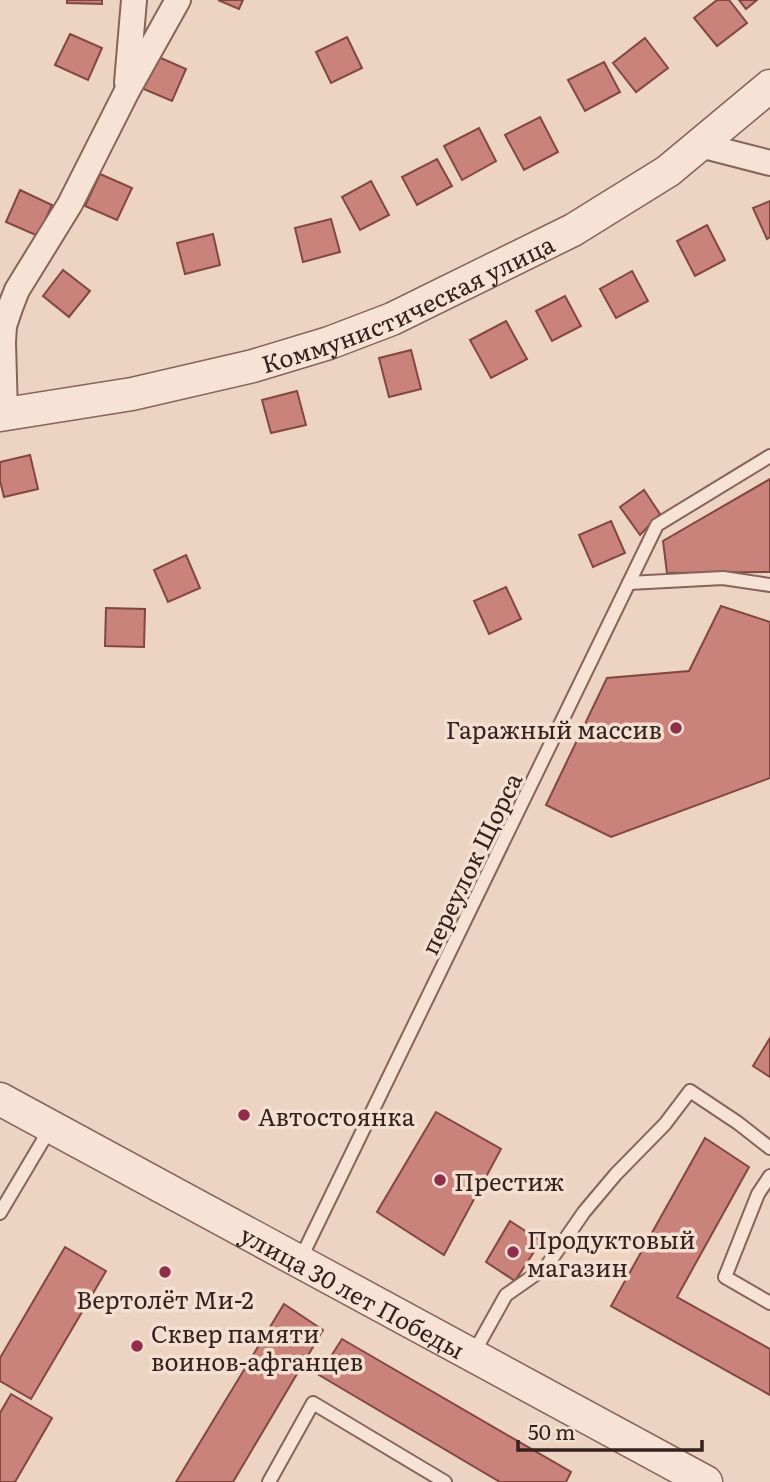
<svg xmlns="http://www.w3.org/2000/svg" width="770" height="1482" font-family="Literata,serif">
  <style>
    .building { fill: #c9837a; stroke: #834741; stroke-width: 2 }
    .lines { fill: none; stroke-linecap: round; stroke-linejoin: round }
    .service-casing { stroke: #85645a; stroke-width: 16 }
    .minor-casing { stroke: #85645a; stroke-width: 28 }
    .tertiary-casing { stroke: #85645a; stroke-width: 35 }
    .service { stroke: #f7e3d5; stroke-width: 12 }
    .minor { stroke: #f7e3d5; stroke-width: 24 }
    .tertiary { stroke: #f7e3d5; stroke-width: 32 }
    .poi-dot { fill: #912d4c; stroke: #f4dfd1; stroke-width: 2.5 }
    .labels { text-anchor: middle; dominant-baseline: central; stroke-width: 7; stroke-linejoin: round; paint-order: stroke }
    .street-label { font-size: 24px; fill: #35221e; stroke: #f4dfd1 }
    .poi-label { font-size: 24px; fill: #35221e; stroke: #f4dfd1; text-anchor: start }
  </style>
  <rect width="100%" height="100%" fill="#ecd3c2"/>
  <g class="building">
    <polygon points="67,0 102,0 102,4 67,3"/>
    <polygon points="218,0 243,0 239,9"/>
    <polygon points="717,0 729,0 747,23 717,46 694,18"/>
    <polygon points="739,0 757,0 746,9"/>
    <polygon points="70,34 102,48 88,80 55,65"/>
    <polygon points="347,37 362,68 331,83 316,52"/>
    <polygon points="645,38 668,68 636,92 613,63"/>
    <polygon points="154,55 186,69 172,101 139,87"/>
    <polygon points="604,62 620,92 585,111 568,80"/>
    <polygon points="540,117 558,152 524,170 505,135"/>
    <polygon points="479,128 496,161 462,180 444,146"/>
    <polygon points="437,159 452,186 417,205 402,177"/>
    <polygon points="100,174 132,188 117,220 85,206"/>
    <polygon points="371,181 389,215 360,230 342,197"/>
    <polygon points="20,190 52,205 38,236 6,222"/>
    <polygon points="770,201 770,237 767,239 753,208"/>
    <polygon points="331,219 340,252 303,262 295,228"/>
    <polygon points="707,225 725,260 695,276 677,241"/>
    <polygon points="213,234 220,265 185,274 177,243"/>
    <polygon points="63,270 90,291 69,317 43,296"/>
    <polygon points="632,271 648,301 616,318 600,289"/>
    <polygon points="565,296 581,326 552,341 536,311"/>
    <polygon points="506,321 527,359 491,378 470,340"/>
    <polygon points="411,350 421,389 389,397 379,358"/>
    <polygon points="297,391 306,425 271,433 262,400"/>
    <polygon points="30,455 38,489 4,497 0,481 0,462"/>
    <polygon points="770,479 770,572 667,573 663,541"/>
    <polygon points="644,490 660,514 640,535 620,507"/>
    <polygon points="611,521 625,553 593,567 579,535"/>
    <polygon points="186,555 200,588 168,602 154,570"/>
    <polygon points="506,587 521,619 489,634 474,601"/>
    <polygon points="721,606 770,622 770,778 611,837 546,805 607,678 689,671"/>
    <polygon points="106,608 145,609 144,647 105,646"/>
    <polygon points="770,1038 770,1077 753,1066"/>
    <polygon points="436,1112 501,1149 444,1255 377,1212"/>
    <polygon points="705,1138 749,1167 677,1297 770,1349 770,1395 611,1306"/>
    <polygon points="510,1221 541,1241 515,1281 486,1262"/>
    <polygon points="65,1247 106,1271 31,1399 0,1381 0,1358"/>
    <polygon points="284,1304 323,1330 233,1482 176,1482"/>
    <polygon points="342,1339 571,1472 566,1482 500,1482 319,1375"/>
    <polygon points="11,1394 52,1418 15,1482 0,1482 0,1413"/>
  </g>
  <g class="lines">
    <defs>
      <g id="service">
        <polyline points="629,583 723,578 770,585"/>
        <polyline points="770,1176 758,1194 725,1277 770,1303"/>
        <polyline points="0,1213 51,1127"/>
        <polyline points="299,1262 657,525 770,456"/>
        <polyline points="472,1356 506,1295 546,1267 584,1212 616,1174 665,1124 690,1091 738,1123 770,1148"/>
        <polyline points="269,1482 313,1403 445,1482"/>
      </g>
      <g id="minor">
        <polyline points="127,83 134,0"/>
        <polyline points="700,145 770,163"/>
        <polyline points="5,414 3,342 4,326 10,308 17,290 70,204 126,93 178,0"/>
      </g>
      <g id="tertiary">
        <path id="s1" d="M0,415L132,394L253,366L329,343L392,319L573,230L668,171L770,86"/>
        <path id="s2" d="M0,1099L706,1482"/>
      </g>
    </defs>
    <use href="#service" class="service-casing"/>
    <use href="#minor" class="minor-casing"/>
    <use href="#tertiary" class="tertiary-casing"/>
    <use href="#service" class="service"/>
    <use href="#minor" class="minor"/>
    <use href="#tertiary" class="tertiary"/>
  </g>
  <g class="poi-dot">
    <circle cx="676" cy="728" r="7"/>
    <circle cx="244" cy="1115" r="7"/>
    <circle cx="440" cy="1180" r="7"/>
    <circle cx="513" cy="1252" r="7"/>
    <circle cx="165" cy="1272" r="7"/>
    <circle cx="137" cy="1346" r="7"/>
  </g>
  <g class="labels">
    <g class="street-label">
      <text stroke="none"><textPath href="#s1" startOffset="425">Коммунистическая улица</textPath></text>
      <text transform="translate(470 863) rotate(-64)">переулок Щорса</text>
      <text stroke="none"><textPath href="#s2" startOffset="402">улица 30 лет Победы</textPath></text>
    </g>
    <g class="poi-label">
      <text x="662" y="728" text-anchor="end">Гаражный массив</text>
      <text x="258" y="1115">Автостоянка</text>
      <text x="454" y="1180">Престиж</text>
      <text x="527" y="1238">Продуктовый<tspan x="527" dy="28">магазин</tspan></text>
      <text x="165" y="1298" text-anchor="middle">Вертолёт Ми-2</text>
      <text x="151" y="1332">Сквер памяти<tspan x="151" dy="28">воинов-афганцев</tspan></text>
    </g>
  </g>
  <path d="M518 1440v10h184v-10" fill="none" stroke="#35221e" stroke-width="3.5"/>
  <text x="528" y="1440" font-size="21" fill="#35221e" stroke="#f4dfd1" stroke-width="5" paint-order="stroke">50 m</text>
</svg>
